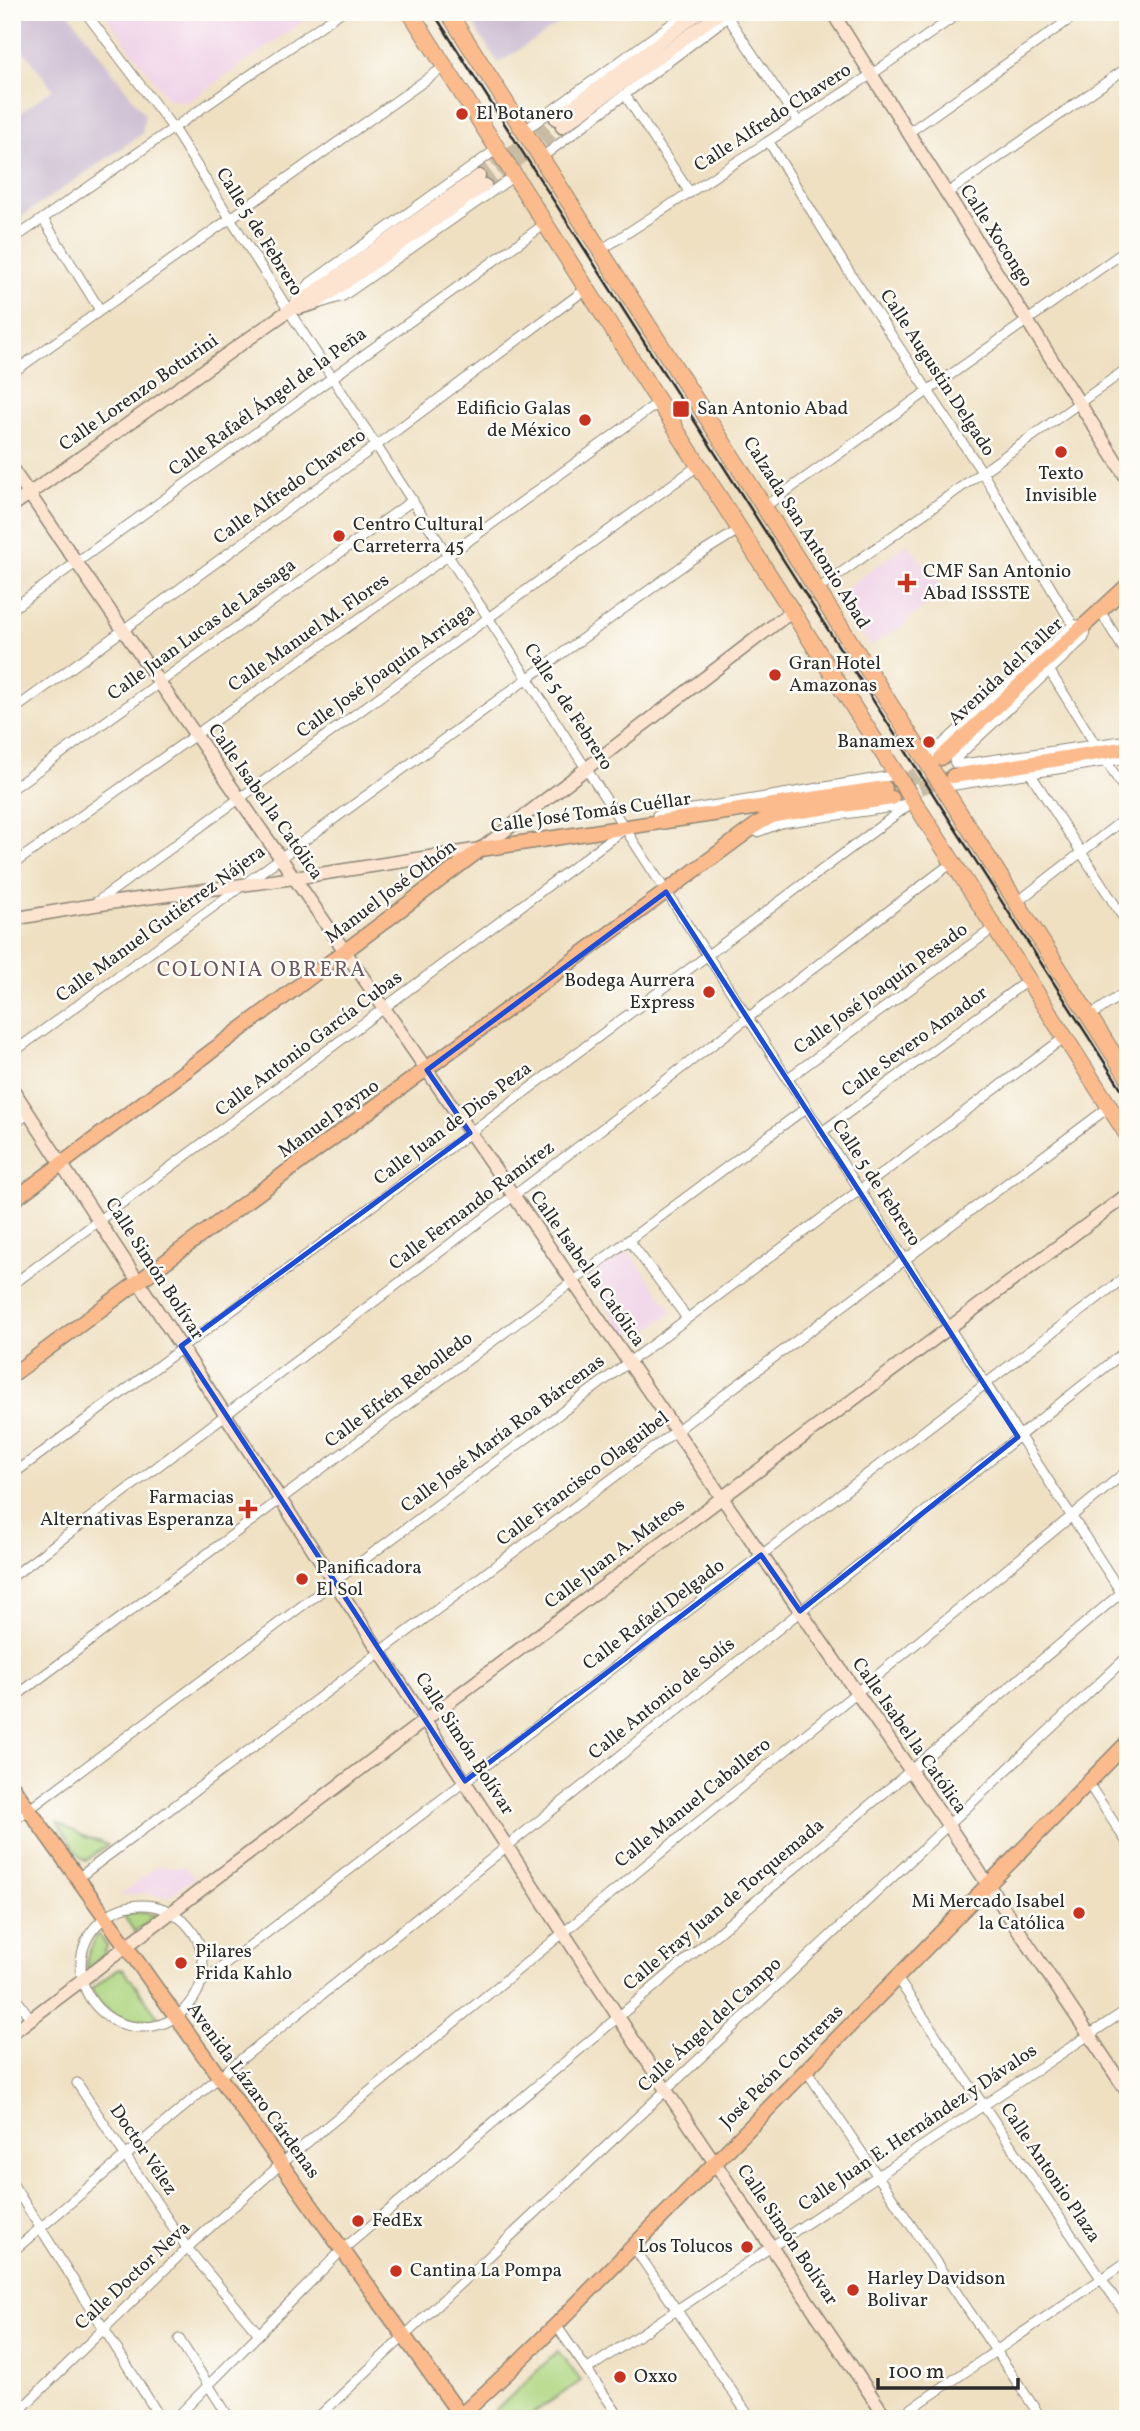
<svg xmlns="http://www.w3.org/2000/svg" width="1140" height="2431" font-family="Vollkorn,serif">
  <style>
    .built { fill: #efd0e7 }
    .industrial { fill: #cdbed3 }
    .green { fill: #aed681; stroke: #6c8056; stroke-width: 2 }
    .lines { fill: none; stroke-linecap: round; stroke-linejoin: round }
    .secondary-tunnel { stroke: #c8bca4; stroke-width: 12; stroke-dasharray: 12 6; stroke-linecap: butt }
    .primary-tunnel { stroke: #c8bca4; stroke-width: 14; stroke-dasharray: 14 7; stroke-linecap: butt }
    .street-casing { stroke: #8d8676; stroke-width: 11 }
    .secondary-casing { stroke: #8d8676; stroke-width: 15 }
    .primary-casing { stroke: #8d8676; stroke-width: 17 }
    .highway-casing { stroke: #8d8676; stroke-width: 18 }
    .street { stroke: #fff; stroke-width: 9 }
    .secondary { stroke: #fde4d1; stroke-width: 12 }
    .primary { stroke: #fbbb8c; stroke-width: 14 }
    .highway { stroke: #fbbb8c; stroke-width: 16 }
    .rail { stroke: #2b2b2b; stroke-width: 2.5 }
    .marked { fill: none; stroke: #1d4ed8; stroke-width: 5; stroke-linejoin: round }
    .poi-dot { fill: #c8321e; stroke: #fdfcf7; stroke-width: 2.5 }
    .labels { text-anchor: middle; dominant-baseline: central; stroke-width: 5; stroke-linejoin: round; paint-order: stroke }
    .poi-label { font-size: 19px; fill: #2b2b2b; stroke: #fdfcf7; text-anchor: start }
    .street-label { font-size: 19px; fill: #2b2b2b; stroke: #fdfcf7 }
    .neighbourhood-label { font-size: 21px; letter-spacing: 2px; fill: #6a555d; stroke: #fdfcf7 }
  </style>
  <rect width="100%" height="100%" fill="#fdfcf7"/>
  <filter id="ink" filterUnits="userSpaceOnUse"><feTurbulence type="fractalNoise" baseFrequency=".0143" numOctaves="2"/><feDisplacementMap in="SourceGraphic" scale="14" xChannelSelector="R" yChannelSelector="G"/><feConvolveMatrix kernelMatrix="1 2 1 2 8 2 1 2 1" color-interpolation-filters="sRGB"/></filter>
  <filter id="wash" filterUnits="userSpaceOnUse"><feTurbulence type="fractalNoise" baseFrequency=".00686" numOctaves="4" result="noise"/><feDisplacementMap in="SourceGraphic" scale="28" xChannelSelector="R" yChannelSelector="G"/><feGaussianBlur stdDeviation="1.57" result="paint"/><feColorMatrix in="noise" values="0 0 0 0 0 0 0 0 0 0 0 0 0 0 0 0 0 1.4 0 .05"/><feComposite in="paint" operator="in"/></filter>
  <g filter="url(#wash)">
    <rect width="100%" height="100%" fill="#efe0c2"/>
    <g class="built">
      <polygon points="103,12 317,12 188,102 168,99"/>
      <polygon points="907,543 945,592 906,621 907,623 870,646 837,595"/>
      <polygon points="626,1248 673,1312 643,1334 623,1331 587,1278"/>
      <polygon points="157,1866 185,1867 194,1878 168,1897 144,1893 120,1896"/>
    </g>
    <g class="industrial">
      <polygon points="28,12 68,12 145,115 142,134 12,223 12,119 53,89 12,35 12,24"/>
      <polygon points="488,12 556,12 562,22 498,63 471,21"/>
    </g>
    <g class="green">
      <polygon points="56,1821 83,1836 108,1845 86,1860 81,1858"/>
      <polygon points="137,1912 156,1915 135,1932 123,1915"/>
      <polygon points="98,1933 107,1946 104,1955 86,1969 88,1954"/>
      <path d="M118,1969L124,1970L159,2018C131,2026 103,2015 91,1989Z"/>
      <polygon points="558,2351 581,2381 524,2419 487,2419"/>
    </g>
  </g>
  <g filter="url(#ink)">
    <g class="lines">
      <g class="secondary-tunnel">
        <polyline points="479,176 556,119"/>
        <polyline points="485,185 562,127"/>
      </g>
      <g class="primary-tunnel">
        <polyline points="885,788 909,779 939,760"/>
        <polyline points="900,796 949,777"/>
      </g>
      <defs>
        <g id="street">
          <polyline points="85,12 173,128 289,311 1128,1603"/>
          <polyline points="729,19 799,123"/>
          <polyline points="625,95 690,193"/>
          <polyline points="525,130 688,12"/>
          <polyline points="908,133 1080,12"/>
          <polyline points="769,142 846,267 982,472 1073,625"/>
          <polyline points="542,157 734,12"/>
          <polyline points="946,194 1128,67"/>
          <polyline points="43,219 100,310"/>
          <polyline points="12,240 341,12"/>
          <polyline points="601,250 872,74 961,12"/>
          <polyline points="321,303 343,296 514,176"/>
          <polyline points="293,305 310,283 497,149"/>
          <polyline points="12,373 444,67"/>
          <polyline points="764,507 1128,249"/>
          <polyline points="817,590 1128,368"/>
          <polyline points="12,609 545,224"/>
          <polyline points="1100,611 1128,656"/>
          <polyline points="1049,670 1095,744"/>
          <polyline points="12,711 377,445 586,289"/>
          <polyline points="925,760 1073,625 1085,625 1084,638 954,760 955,763 963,764 1128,740"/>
          <polyline points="1106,761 1128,795"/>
          <polyline points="1030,773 1128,925"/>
          <polyline points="942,787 1128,758"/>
          <polyline points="12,789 413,500"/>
          <polyline points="657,815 897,775"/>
          <polyline points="757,832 781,823 894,807 908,803"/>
          <polyline points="12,865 449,555 659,402"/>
          <polyline points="1016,903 1128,816"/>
          <polyline points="94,904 699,465"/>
          <polyline points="1089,1017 1128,990"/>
          <polyline points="12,1053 692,559 740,529"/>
          <polyline points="787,1079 995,927"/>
          <polyline points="12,1126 29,1113"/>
          <polyline points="822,1132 1028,980"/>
          <polyline points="629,1240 687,1318"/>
          <polyline points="12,1285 623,830"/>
          <polyline points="12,1475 914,801"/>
          <polyline points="12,1577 953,862"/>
          <polyline points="12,1699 806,1108"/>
          <polyline points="1088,1783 1128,1844"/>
          <polyline points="12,1822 1065,1037"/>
          <polyline points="78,1878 1109,1107"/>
          <circle cx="142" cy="1966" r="61"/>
          <polyline points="897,1978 1128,2318"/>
          <polyline points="201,1983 1128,1275"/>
          <polyline points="12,1993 31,2019"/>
          <polyline points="806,2070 1042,2419"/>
          <polyline points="77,2083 187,2248 259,2334"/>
          <polyline points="12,2183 161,2419"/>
          <polyline points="633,2246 751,2419"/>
          <polyline points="12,2252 219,2077 1128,1349"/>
          <polyline points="556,2325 621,2419"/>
          <polyline points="179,2339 230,2419"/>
          <polyline points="588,2369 1128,2009"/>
          <polyline points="12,2394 29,2419"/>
          <polyline points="12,2418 187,2248 281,2164 1128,1470"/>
          <polyline points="175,2419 342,2250 1128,1587"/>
          <polyline points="316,2419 1128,1656"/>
          <polyline points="896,2419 1128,2261"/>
        </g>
        <g id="secondary">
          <polyline points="832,12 1128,480"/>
          <polyline points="556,119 700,12"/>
          <polyline points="562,127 721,12"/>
          <polyline points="299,308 316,303 485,185"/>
          <polyline points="12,469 948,1825 1128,2093"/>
          <polyline points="12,506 479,176"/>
          <polyline points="12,919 94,905 294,878 481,849 792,611"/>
          <polyline points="12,1088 666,2090 887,2419"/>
          <polyline points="12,2033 425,1720 1128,1194"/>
        </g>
        <g id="primary">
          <polyline points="941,758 1128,585"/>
          <polyline points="953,776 1128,748"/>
          <polyline points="12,1201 481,849 885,788"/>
          <polyline points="12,1375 759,823 772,816 787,813 892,798"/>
          <polyline points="12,1786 463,2419"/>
          <polyline points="457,2419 509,2371 556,2325 1128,1742"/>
        </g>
        <g id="highway">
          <polyline points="410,12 675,427"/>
          <polyline points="448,12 1128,1077"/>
          <polyline points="678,433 1128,1136"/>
        </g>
      </defs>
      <use href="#street" class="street-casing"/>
      <use href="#secondary" class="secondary-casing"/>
      <use href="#primary" class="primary-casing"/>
      <use href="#highway" class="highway-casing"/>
      <use href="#street" class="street"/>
      <use href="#secondary" class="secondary"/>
      <use href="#primary" class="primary"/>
      <use href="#highway" class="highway"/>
      <polyline class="rail" points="433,12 1128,1099"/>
    </g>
  </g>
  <path class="marked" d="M666,892L1018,1437L800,1611L761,1555L465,1781L181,1346L470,1133L427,1070Z"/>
  <g class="poi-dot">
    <circle cx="462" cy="114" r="7"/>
    <rect x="672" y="400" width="18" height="18" rx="3.5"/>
    <circle cx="585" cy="420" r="7"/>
    <circle cx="1061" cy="452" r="7"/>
    <circle cx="339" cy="536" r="7"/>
    <path d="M903.5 572.5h7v7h7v7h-7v7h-7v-7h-7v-7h7z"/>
    <circle cx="775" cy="675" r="7"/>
    <circle cx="929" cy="742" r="7"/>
    <circle cx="709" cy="992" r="7"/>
    <path d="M244.5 1498.5h7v7h7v7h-7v7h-7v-7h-7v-7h7z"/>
    <circle cx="302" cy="1579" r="7"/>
    <circle cx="1079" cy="1913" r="7"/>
    <circle cx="181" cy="1963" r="7"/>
    <circle cx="358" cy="2221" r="7"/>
    <circle cx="747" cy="2247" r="7"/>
    <circle cx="396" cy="2271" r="7"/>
    <circle cx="853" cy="2290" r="7"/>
    <circle cx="620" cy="2377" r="7"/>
  </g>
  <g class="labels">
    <g class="poi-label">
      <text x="476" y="114">El Botanero</text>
      <text x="571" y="409" text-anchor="end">Edificio Galas<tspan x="571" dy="22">de México</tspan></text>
      <text x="697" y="409">San Antonio Abad</text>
      <text x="1061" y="474" text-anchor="middle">Texto<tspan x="1061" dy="22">Invisible</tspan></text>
      <text x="353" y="525">Centro Cultural<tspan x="353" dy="22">Carreterra 45</tspan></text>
      <text x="923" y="572">CMF San Antonio<tspan x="923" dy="22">Abad ISSSTE</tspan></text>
      <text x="789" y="664">Gran Hotel<tspan x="789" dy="22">Amazonas</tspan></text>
      <text x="915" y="742" text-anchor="end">Banamex</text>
      <text x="695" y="981" text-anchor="end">Bodega Aurrera<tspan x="695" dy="22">Express</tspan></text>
      <text x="234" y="1498" text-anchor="end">Farmacias<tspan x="234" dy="22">Alternativas Esperanza</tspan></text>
      <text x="316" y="1568">Panificadora<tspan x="316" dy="22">El Sol</tspan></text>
      <text x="1065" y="1902" text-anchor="end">Mi Mercado Isabel<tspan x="1065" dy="22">la Católica</tspan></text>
      <text x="195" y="1952">Pilares<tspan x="195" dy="22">Frida Kahlo</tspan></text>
      <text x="372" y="2221">FedEx</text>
      <text x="733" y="2247" text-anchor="end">Los Tolucos</text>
      <text x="410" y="2271">Cantina La Pompa</text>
      <text x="867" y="2279">Harley Davidson<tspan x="867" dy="22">Bolivar</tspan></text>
      <text x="634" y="2377">Oxxo</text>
    </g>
    <g class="street-label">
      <text transform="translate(773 118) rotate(-33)">Calle Alfredo Chavero</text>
      <text transform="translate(259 232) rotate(58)">Calle 5 de Febrero</text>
      <text transform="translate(996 236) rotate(57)">Calle Xocongo</text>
      <text transform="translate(937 373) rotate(57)">Calle Augustin Delgado</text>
      <text transform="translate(139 393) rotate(-35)">Calle Lorenzo Boturini</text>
      <text transform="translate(268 402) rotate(-36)">Calle Rafaél Ángel de la Peña</text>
      <text transform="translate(290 487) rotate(-36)">Calle Alfredo Chavero</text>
      <text transform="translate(806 533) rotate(58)">Calzada San Antonio Abad</text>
      <text transform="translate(202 630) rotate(-36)">Calle Juan Lucas de Lassaga</text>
      <text transform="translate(309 633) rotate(-35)">Calle Manuel M. Flores</text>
      <text transform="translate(386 671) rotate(-36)">Calle José Joaquín Arriaga</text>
      <text transform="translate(1006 672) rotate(-43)">Avenida del Taller</text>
      <text transform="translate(568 707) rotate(57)">Calle 5 de Febrero</text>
      <text transform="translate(265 802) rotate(55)">Calle Isabel la Católica</text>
      <text transform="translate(591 813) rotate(-8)">Calle José Tomás Cuéllar</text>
      <text transform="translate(391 892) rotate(-37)">Manuel José Othón</text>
      <text transform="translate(161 924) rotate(-36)">Calle Manuel Gutiérrez Nájera</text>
      <text transform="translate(881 989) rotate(-36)">Calle José Joaquín Pesado</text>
      <text transform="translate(915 1042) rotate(-36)">Calle Severo Amador</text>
      <text transform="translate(309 1044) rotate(-37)">Calle Antonio García Cubas</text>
      <text transform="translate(329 1119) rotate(-36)">Manuel Payno</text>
      <text transform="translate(453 1124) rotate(-37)">Calle Juan de Dios Peza</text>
      <text transform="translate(876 1183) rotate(57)">Calle 5 de Febrero</text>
      <text transform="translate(472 1206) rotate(-37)">Calle Fernando Ramírez</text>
      <text transform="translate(154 1269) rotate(57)">Calle Simón Bolívar</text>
      <text transform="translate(587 1269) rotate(55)">Calle Isabel la Católica</text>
      <text transform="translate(399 1390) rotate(-37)">Calle Efrén Rebolledo</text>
      <text transform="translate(503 1434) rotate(-37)">Calle José María Roa Bárcenas</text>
      <text transform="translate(583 1479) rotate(-37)">Calle Francisco Olaguibel</text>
      <text transform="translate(615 1554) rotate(-37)">Calle Juan A. Mateos</text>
      <text transform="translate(654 1615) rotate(-37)">Calle Rafaél Delgado</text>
      <text transform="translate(662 1699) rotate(-39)">Calle Antonio de Solís</text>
      <text transform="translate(909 1736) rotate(55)">Calle Isabel la Católica</text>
      <text transform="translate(464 1744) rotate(57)">Calle Simón Bolívar</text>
      <text transform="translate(693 1803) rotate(-39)">Calle Manuel Caballero</text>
      <text transform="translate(724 1905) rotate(-40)">Calle Fray Juan de Torquemada</text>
      <text transform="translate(710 2025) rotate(-43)">Calle Ángel del Campo</text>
      <text transform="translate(782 2067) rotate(-45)">José Peón Contreras</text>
      <text transform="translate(253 2091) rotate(54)">Avenida Lázaro Cárdenas</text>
      <text transform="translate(918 2128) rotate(-34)">Calle Juan E. Hernández y Dávalos</text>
      <text transform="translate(143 2150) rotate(56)">Doctor Vélez</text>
      <text transform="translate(1050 2173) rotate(56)">Calle Antonio Plaza</text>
      <text transform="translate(787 2235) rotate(56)">Calle Simón Bolívar</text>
      <text transform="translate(133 2276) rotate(-43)">Calle Doctor Neva</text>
    </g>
    <g class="neighbourhood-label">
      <text x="262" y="970">COLONIA OBRERA</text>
    </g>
  </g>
  <rect width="1140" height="2431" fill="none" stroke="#fdfcf7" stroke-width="42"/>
  <path d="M878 2378v10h140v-10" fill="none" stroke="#2b2b2b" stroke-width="3.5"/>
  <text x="888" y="2378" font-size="21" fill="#2b2b2b" stroke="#fdfcf7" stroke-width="5" paint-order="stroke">100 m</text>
</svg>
